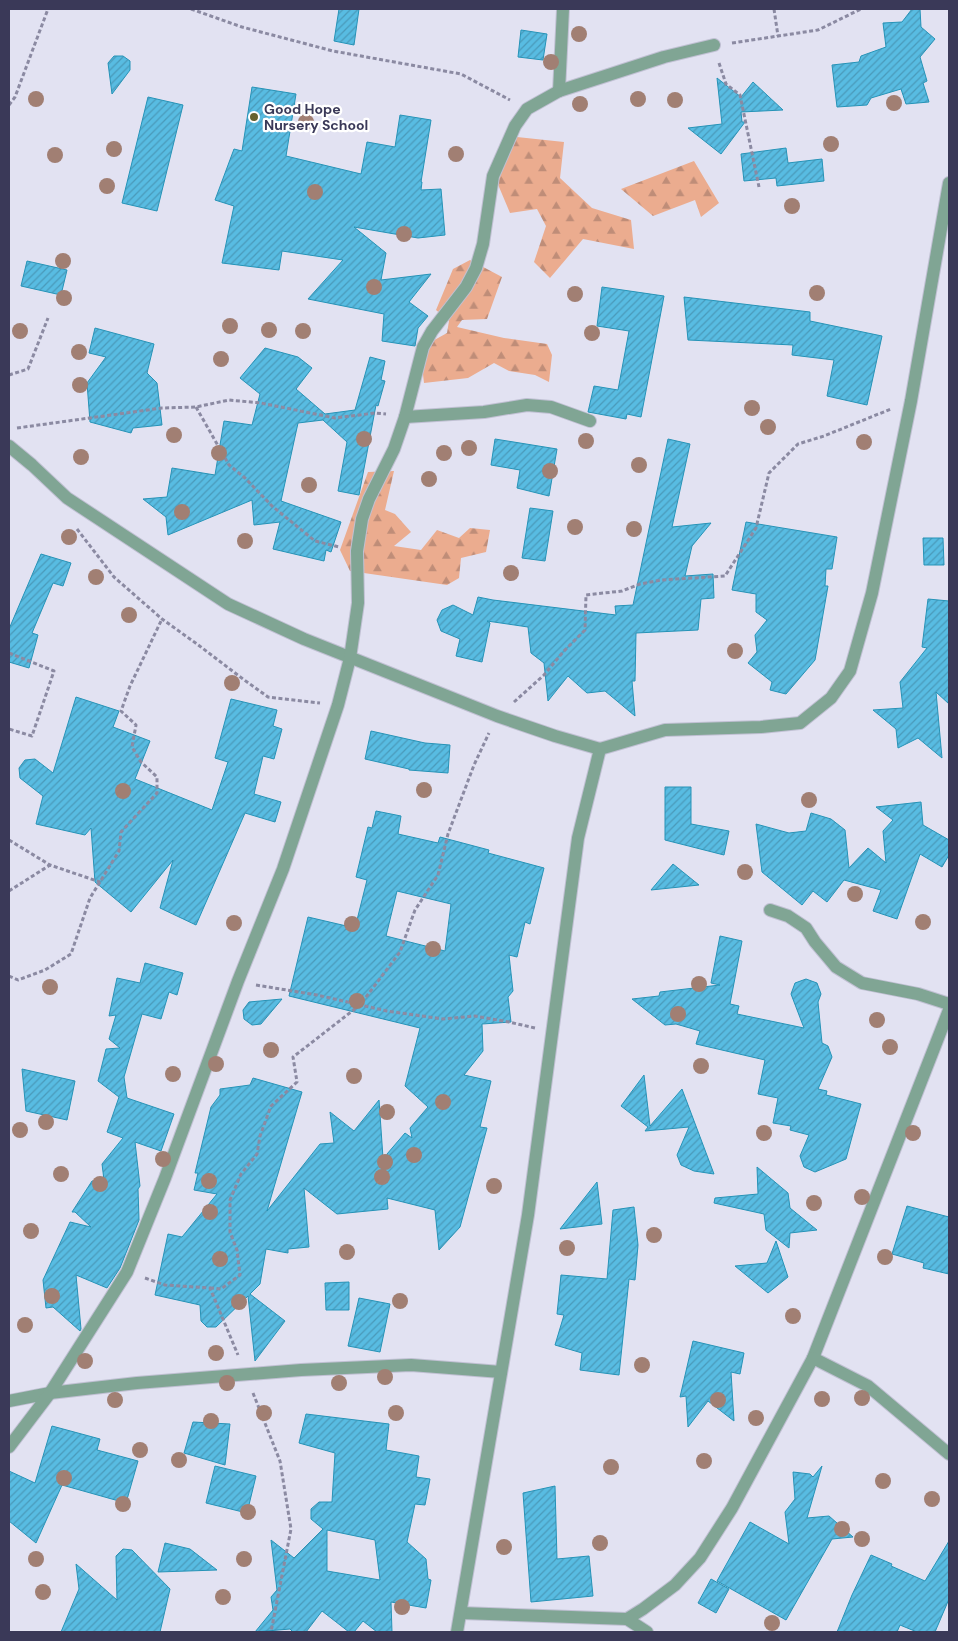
<svg xmlns="http://www.w3.org/2000/svg" width="958" height="1641" font-family="'DM Sans',sans-serif">
  <style>
    .forest { fill: url(#forest-firs) }
    .building { fill: url(#building-hatch); stroke: #2693b7; fill-rule: evenodd }
    .lines { fill: none; stroke-linecap: round; stroke-linejoin: round }
    .minor-casing { stroke: #c0c0d3; stroke-width: 14 }
    .path { stroke: #8b8aa2; stroke-width: 3; stroke-dasharray: 4 2.5; stroke-linecap: butt }
    .minor { stroke: #80a594; stroke-width: 12 }
    .tree { fill: #a17f73 }
    .poi-dot { fill: #66622f; stroke: #fff; stroke-width: 2 }
    .labels { text-anchor: middle; dominant-baseline: central; stroke-width: 4.5; stroke-linejoin: round; paint-order: stroke }
    .poi-label { font-size: 14px; font-weight: bold; fill: #3a3958; stroke: #fff; text-anchor: start }
  </style>
  <defs>
    <pattern id="forest-firs" width="22" height="20" patternUnits="userSpaceOnUse" patternTransform="scale(1.25)"><rect width="22" height="20" fill="#ebac8f"/><path d="M5 1l3.5 6h-7zM16 11l3.5 6h-7z" fill="#bf8d78"/></pattern>
    <pattern id="building-hatch" width="6" height="6" patternUnits="userSpaceOnUse" patternTransform="scale(1.25)"><rect width="6" height="6" fill="#58bce2"/><path d="M-1 1l2-2M0 6l6-6M5 7l2-2" fill="none" stroke="#4a9aba"/></pattern>
  </defs>
  <rect width="100%" height="100%" fill="#e2e2f2"/>
  <g class="forest">
    <polygon points="517,137 564,142 560,178 592,208 631,220 634,249 583,239 550,278 534,262 546,226 537,209 510,213 494,175"/>
    <polygon points="694,161 719,203 701,217 695,200 653,216 621,189"/>
    <polygon points="470,260 502,277 487,319 462,320 457,327 504,338 547,344 552,355 549,382 535,375 509,371 494,363 468,378 424,383 420,348 447,333 449,321 436,310 453,269"/>
    <polygon points="394,471 385,510 395,514 411,532 394,546 421,550 437,530 459,538 470,528 490,530 486,552 461,558 459,578 447,585 350,571 340,550 368,472"/>
  </g>
  <g class="building">
    <polygon points="339,9 359,9 354,45 334,41"/>
    <polygon points="912,9 920,9 921,27 935,39 920,57 927,81 923,83 929,102 906,104 901,89 871,98 867,105 837,107 832,65 859,62 861,56 886,47 883,23 902,22"/>
    <polygon points="521,30 547,34 543,60 518,57"/>
    <polygon points="114,56 123,56 130,61 130,70 112,94 108,63"/>
    <polygon points="717,78 741,97 753,82 783,110 741,112 742,122 745,122 721,154 688,128 722,124"/>
    <polygon points="252,87 296,94 286,156 361,174 367,142 395,147 400,115 431,120 421,182 422,182 421,190 441,189 445,235 418,238 354,227 386,253 381,280 431,274 409,302 428,316 418,328 415,346 382,341 384,314 308,299 343,260 282,251 279,270 222,263 234,206 215,200 234,149 242,151"/>
    <polygon points="148,97 183,105 157,211 122,203"/>
    <polygon points="786,148 788,163 822,159 824,181 777,186 776,178 744,181 741,154"/>
    <polygon points="27,261 67,270 61,295 21,286"/>
    <polygon points="602,287 664,296 641,417 627,414 626,419 588,412 594,386 618,390 629,331 597,326"/>
    <polygon points="684,297 810,312 810,321 882,336 867,405 827,396 834,360 792,355 793,345 688,340"/>
    <polygon points="95,328 154,344 147,373 157,383 162,425 133,428 131,433 90,422 87,383 106,357 89,353"/>
    <polygon points="265,348 298,357 312,368 296,389 325,414 355,410 370,357 385,361 381,380 385,381 378,406 376,405 359,495 338,491 347,442 323,420 298,423 281,501 341,522 331,552 326,550 324,561 273,549 280,522 254,525 252,500 168,535 166,517 143,499 167,497 172,468 215,475 224,421 252,425 260,394 240,378"/>
    <polygon points="495,439 557,449 549,496 517,488 520,470 491,465"/>
    <polygon points="668,439 690,444 672,527 711,523 692,546 685,576 713,574 714,598 701,599 698,630 636,633 635,681 632,681 635,716 605,691 587,693 568,676 548,701 544,663 531,653 528,627 487,621 490,623 482,662 456,656 460,639 441,631 437,620 442,610 453,605 473,615 478,597 493,600 616,615 615,606 633,605"/>
    <polygon points="530,508 553,511 545,561 522,558"/>
    <polygon points="746,522 837,537 832,569 826,569 825,586 828,586 815,660 786,694 770,690 772,682 748,663 757,652 755,635 767,620 756,612 756,594 732,590"/>
    <polygon points="923,538 943,538 944,565 924,565"/>
    <polygon points="41,554 71,563 63,586 53,583 32,633 38,635 29,668 9,662 9,629"/>
    <polygon points="928,599 949,601 949,704 936,692 942,758 918,738 898,748 896,729 873,710 903,708 900,682 927,648 922,647"/>
    <polygon points="76,697 119,711 113,727 150,741 135,779 212,810 228,762 215,758 231,699 277,710 273,726 282,729 274,759 263,756 254,794 281,802 275,822 245,813 196,925 160,908 173,860 131,912 95,882 91,828 85,835 36,824 43,796 20,778 19,768 25,760 35,759 53,773"/>
    <polygon points="371,731 425,743 450,745 448,773 409,770 409,769 365,759"/>
    <polygon points="665,787 691,787 691,824 729,831 724,855 665,840"/>
    <polygon points="921,802 923,825 949,840 949,855 942,867 920,854 897,919 873,911 881,890 844,880 827,902 813,891 802,905 762,872 756,824 789,833 806,831 811,813 831,819 845,830 849,868 868,848 886,863 883,831 893,820 876,807"/>
    <path d="M376,811L401,816L398,834L438,843L440,837L489,850L488,853L544,868L530,924L525,922L517,957L509,955L513,991L508,997L511,1022L482,1024L483,1051L464,1075L491,1081L480,1127L487,1128L460,1227L439,1250L435,1210L387,1198L388,1209L337,1214L304,1188L309,1247L288,1249V1253L266,1249L260,1284L250,1294L285,1321L255,1361L248,1296L216,1327H207L201,1321L200,1305L155,1295L168,1234L182,1237L217,1194L194,1190L198,1173H195L211,1107L220,1095V1089L250,1085L253,1078L302,1092L267,1211L320,1144L334,1143L330,1112L354,1131L379,1100L383,1158L386,1156V1159L387,1154L405,1133L412,1138L410,1128L428,1107L405,1086L420,1028L289,996L308,917L355,928L367,880L356,877L368,827L372,828ZM397,891L451,904L445,951L386,936Z"/>
    <polygon points="673,864 699,885 651,890"/>
    <polygon points="720,936 742,941 730,1004 739,1006 737,1014 804,1028 791,994 795,983 806,979 817,983 821,994 818,1002 822,1043 828,1046 832,1057 818,1089 827,1091 826,1095 861,1104 846,1159 815,1172 804,1167 800,1156 809,1135 790,1130 791,1126 773,1123 778,1098 758,1094 765,1060 696,1044 700,1031 676,1024 665,1025 632,999 659,996 660,992 720,985 711,983"/>
    <polygon points="145,963 183,973 177,995 169,992 161,1019 142,1014 124,1077 127,1098 174,1114 161,1151 135,1142 140,1186 138,1189 139,1220 120,1268 107,1288 76,1275 81,1329 80,1331 53,1307 46,1308 43,1280 70,1222 91,1227 75,1212 72,1212 92,1181 104,1180 102,1164 123,1138 107,1132 119,1097 98,1081 106,1049 120,1048 109,1039 116,1015 109,1016 117,978 140,983"/>
    <polygon points="282,999 261,1024 252,1025 244,1019 243,1010 249,1002"/>
    <polygon points="22,1069 75,1081 67,1120 26,1111"/>
    <polygon points="644,1075 650,1126 682,1089 714,1174 694,1171 681,1165 677,1155 689,1127 645,1131 648,1127 621,1106"/>
    <polygon points="757,1167 788,1193 790,1208 817,1230 790,1233 789,1248 766,1230 764,1214 714,1203 715,1198 758,1194"/>
    <polygon points="597,1182 602,1224 560,1229"/>
    <polygon points="907,1206 949,1217 949,1274 923,1268 924,1263 892,1254"/>
    <polygon points="634,1207 638,1245 635,1280 629,1279 619,1375 580,1370 582,1353 555,1345 564,1315 557,1314 561,1275 607,1279 613,1210"/>
    <polygon points="776,1241 788,1277 768,1293 735,1266 767,1263"/>
    <polygon points="349,1282 349,1310 326,1310 325,1283"/>
    <polygon points="359,1298 390,1304 380,1352 348,1346"/>
    <polygon points="693,1341 744,1353 740,1374 731,1372 734,1421 708,1401 688,1427 686,1396 680,1397"/>
    <path d="M306,1414L389,1424L386,1450L419,1456L416,1477L430,1479L425,1505L415,1504L407,1542L426,1559L428,1579L431,1580L426,1608L391,1602L392,1632H377L363,1621L354,1632H349L322,1611L306,1632H293L290,1629L255,1632L273,1610L271,1597L277,1590L271,1540L294,1558L323,1529L311,1519V1509L319,1502H332L335,1453L299,1443ZM327,1530L375,1540L380,1580L327,1571Z"/>
    <polygon points="193,1422 230,1424 225,1465 184,1453"/>
    <polygon points="52,1426 100,1439 97,1450 138,1461 126,1503 62,1485 36,1543 9,1521 9,1471 35,1483"/>
    <polygon points="215,1466 256,1476 247,1513 206,1503"/>
    <polygon points="822,1466 807,1518 829,1516 853,1537 832,1539 786,1620 717,1581 750,1522 789,1544 785,1512 795,1499 793,1472 810,1474 813,1477"/>
    <polygon points="555,1486 557,1559 589,1556 593,1596 531,1602 523,1493"/>
    <polygon points="949,1541 949,1599 935,1632 917,1632 900,1625 897,1632 837,1632 852,1595 871,1555 892,1564 891,1566 925,1581"/>
    <polygon points="165,1543 190,1549 217,1570 158,1572"/>
    <polygon points="123,1549 132,1550 170,1589 160,1632 61,1632 79,1589 76,1564 117,1600 116,1556"/>
    <polygon points="711,1579 729,1589 716,1613 698,1603"/>
  </g>
  <g class="lines">
    <defs>
      <g id="minor">
        <polyline points="559,91 563,9"/>
        <polyline points="405,417 484,412 527,405 551,407 590,421"/>
        <polyline points="9,446 32,465 67,498 228,604 304,639 497,716 555,736 600,749"/>
        <polyline points="770,910 788,916 806,928 815,942 836,967 862,983 918,994 949,1004"/>
        <polyline points="813,1358 949,1010"/>
        <polyline points="9,1401 50,1393 137,1383 301,1370 411,1365 501,1372"/>
        <polyline points="9,1447 50,1393 127,1272 165,1178 238,981 283,869 338,705 350,658 358,603 357,551 362,519 369,499 394,449 405,417 423,347 432,331 466,287 476,268 483,244 493,176 515,126 527,109 559,91 664,57 714,45"/>
        <polyline points="461,1613 627,1619 643,1609 675,1585 700,1558 732,1508 813,1358 868,1386 949,1454"/>
        <polyline points="627,1619 647,1632"/>
        <polyline points="457,1632 528,1215 578,838 600,749 665,730 761,727 800,723 831,698 850,671 872,593 911,401 949,183"/>
      </g>
    </defs>
    <use href="#minor" class="minor-casing"/>
    <g class="path">
      <polyline points="191,9 242,27 333,51 461,74 510,100"/>
      <polyline points="774,9 778,36"/>
      <polyline points="732,43 818,30 861,9"/>
      <polyline points="719,63 726,84 740,95 759,187"/>
      <polyline points="9,105 15,97 48,9"/>
      <polyline points="9,375 28,369 48,318"/>
      <polyline points="196,407 229,465 245,478 272,506 315,541 339,547"/>
      <polyline points="17,428 162,408 196,407 229,400 261,403 335,418 375,413 386,414"/>
      <polyline points="77,529 114,577 162,619 197,644 243,679 268,697 320,703"/>
      <polyline points="9,653 54,671 32,736 9,729"/>
      <polyline points="514,702 544,675 563,652 585,630 586,595 622,591 640,584 661,580 725,576 756,528 769,473 798,444 824,436 891,409"/>
      <polyline points="9,840 50,865 100,882"/>
      <polyline points="9,891 50,865"/>
      <polyline points="9,976 18,980 45,970 71,954 90,898 119,851 121,832 157,793 157,777 141,762 132,747 136,725 121,711 130,686 162,619"/>
      <polyline points="256,985 317,995 387,1011 443,1019 475,1016 509,1022 535,1028"/>
      <polyline points="145,1278 165,1285 210,1288 238,1355"/>
      <polyline points="210,1288 221,1289 240,1275 237,1250 230,1232 230,1200 241,1174 257,1154 260,1136 271,1106 297,1082 293,1057 360,1005 400,952 415,910 438,875 448,834 474,765 489,733"/>
      <polyline points="253,1393 280,1461 291,1529 271,1632"/>
    </g>
    <use href="#minor" class="minor"/>
  </g>
  <g class="tree">
    <circle cx="579" cy="34" r="8"/>
    <circle cx="551" cy="62" r="8"/>
    <circle cx="36" cy="99" r="8"/>
    <circle cx="638" cy="99" r="8"/>
    <circle cx="675" cy="100" r="8"/>
    <circle cx="894" cy="103" r="8"/>
    <circle cx="580" cy="104" r="8"/>
    <circle cx="306" cy="122" r="8"/>
    <circle cx="831" cy="144" r="8"/>
    <circle cx="114" cy="149" r="8"/>
    <circle cx="456" cy="154" r="8"/>
    <circle cx="55" cy="155" r="8"/>
    <circle cx="107" cy="186" r="8"/>
    <circle cx="315" cy="192" r="8"/>
    <circle cx="792" cy="206" r="8"/>
    <circle cx="404" cy="234" r="8"/>
    <circle cx="63" cy="261" r="8"/>
    <circle cx="374" cy="287" r="8"/>
    <circle cx="817" cy="293" r="8"/>
    <circle cx="575" cy="294" r="8"/>
    <circle cx="64" cy="298" r="8"/>
    <circle cx="230" cy="326" r="8"/>
    <circle cx="269" cy="330" r="8"/>
    <circle cx="20" cy="331" r="8"/>
    <circle cx="303" cy="331" r="8"/>
    <circle cx="592" cy="333" r="8"/>
    <circle cx="79" cy="352" r="8"/>
    <circle cx="221" cy="359" r="8"/>
    <circle cx="80" cy="385" r="8"/>
    <circle cx="752" cy="408" r="8"/>
    <circle cx="768" cy="427" r="8"/>
    <circle cx="174" cy="435" r="8"/>
    <circle cx="364" cy="439" r="8"/>
    <circle cx="586" cy="441" r="8"/>
    <circle cx="864" cy="442" r="8"/>
    <circle cx="469" cy="448" r="8"/>
    <circle cx="219" cy="453" r="8"/>
    <circle cx="444" cy="453" r="8"/>
    <circle cx="81" cy="457" r="8"/>
    <circle cx="639" cy="465" r="8"/>
    <circle cx="550" cy="471" r="8"/>
    <circle cx="429" cy="479" r="8"/>
    <circle cx="309" cy="485" r="8"/>
    <circle cx="182" cy="512" r="8"/>
    <circle cx="575" cy="527" r="8"/>
    <circle cx="634" cy="529" r="8"/>
    <circle cx="69" cy="537" r="8"/>
    <circle cx="245" cy="541" r="8"/>
    <circle cx="511" cy="573" r="8"/>
    <circle cx="96" cy="577" r="8"/>
    <circle cx="129" cy="615" r="8"/>
    <circle cx="735" cy="651" r="8"/>
    <circle cx="232" cy="683" r="8"/>
    <circle cx="424" cy="790" r="8"/>
    <circle cx="123" cy="791" r="8"/>
    <circle cx="809" cy="800" r="8"/>
    <circle cx="745" cy="872" r="8"/>
    <circle cx="855" cy="894" r="8"/>
    <circle cx="923" cy="922" r="8"/>
    <circle cx="234" cy="923" r="8"/>
    <circle cx="352" cy="924" r="8"/>
    <circle cx="433" cy="949" r="8"/>
    <circle cx="699" cy="984" r="8"/>
    <circle cx="50" cy="987" r="8"/>
    <circle cx="357" cy="1001" r="8"/>
    <circle cx="678" cy="1014" r="8"/>
    <circle cx="877" cy="1020" r="8"/>
    <circle cx="890" cy="1047" r="8"/>
    <circle cx="271" cy="1050" r="8"/>
    <circle cx="216" cy="1064" r="8"/>
    <circle cx="701" cy="1066" r="8"/>
    <circle cx="173" cy="1074" r="8"/>
    <circle cx="354" cy="1076" r="8"/>
    <circle cx="443" cy="1102" r="8"/>
    <circle cx="387" cy="1112" r="8"/>
    <circle cx="46" cy="1122" r="8"/>
    <circle cx="20" cy="1130" r="8"/>
    <circle cx="764" cy="1133" r="8"/>
    <circle cx="913" cy="1133" r="8"/>
    <circle cx="414" cy="1155" r="8"/>
    <circle cx="163" cy="1159" r="8"/>
    <circle cx="385" cy="1162" r="8"/>
    <circle cx="61" cy="1174" r="8"/>
    <circle cx="382" cy="1177" r="8"/>
    <circle cx="209" cy="1181" r="8"/>
    <circle cx="100" cy="1184" r="8"/>
    <circle cx="494" cy="1186" r="8"/>
    <circle cx="862" cy="1197" r="8"/>
    <circle cx="814" cy="1203" r="8"/>
    <circle cx="210" cy="1212" r="8"/>
    <circle cx="31" cy="1231" r="8"/>
    <circle cx="654" cy="1235" r="8"/>
    <circle cx="567" cy="1248" r="8"/>
    <circle cx="347" cy="1252" r="8"/>
    <circle cx="885" cy="1257" r="8"/>
    <circle cx="220" cy="1259" r="8"/>
    <circle cx="52" cy="1296" r="8"/>
    <circle cx="400" cy="1301" r="8"/>
    <circle cx="239" cy="1302" r="8"/>
    <circle cx="793" cy="1316" r="8"/>
    <circle cx="25" cy="1325" r="8"/>
    <circle cx="216" cy="1353" r="8"/>
    <circle cx="85" cy="1361" r="8"/>
    <circle cx="642" cy="1365" r="8"/>
    <circle cx="385" cy="1377" r="8"/>
    <circle cx="227" cy="1383" r="8"/>
    <circle cx="339" cy="1383" r="8"/>
    <circle cx="862" cy="1398" r="8"/>
    <circle cx="822" cy="1399" r="8"/>
    <circle cx="115" cy="1400" r="8"/>
    <circle cx="718" cy="1400" r="8"/>
    <circle cx="264" cy="1413" r="8"/>
    <circle cx="396" cy="1413" r="8"/>
    <circle cx="756" cy="1418" r="8"/>
    <circle cx="211" cy="1421" r="8"/>
    <circle cx="140" cy="1450" r="8"/>
    <circle cx="179" cy="1460" r="8"/>
    <circle cx="704" cy="1461" r="8"/>
    <circle cx="611" cy="1467" r="8"/>
    <circle cx="64" cy="1478" r="8"/>
    <circle cx="883" cy="1481" r="8"/>
    <circle cx="932" cy="1499" r="8"/>
    <circle cx="123" cy="1504" r="8"/>
    <circle cx="248" cy="1512" r="8"/>
    <circle cx="842" cy="1529" r="8"/>
    <circle cx="862" cy="1539" r="8"/>
    <circle cx="600" cy="1543" r="8"/>
    <circle cx="504" cy="1547" r="8"/>
    <circle cx="36" cy="1559" r="8"/>
    <circle cx="244" cy="1559" r="8"/>
    <circle cx="43" cy="1592" r="8"/>
    <circle cx="223" cy="1597" r="8"/>
    <circle cx="402" cy="1607" r="8"/>
    <circle cx="772" cy="1623" r="8"/>
  </g>
  <circle class="poi-dot" cx="254" cy="117" r="5"/>
  <g class="labels">
    <g class="poi-label">
      <text x="264" y="109">Good Hope<tspan x="264" dy="16">Nursery School</tspan></text>
    </g>
  </g>
  <rect width="958" height="1641" fill="none" stroke="#3a3958" stroke-width="20"/>
</svg>
